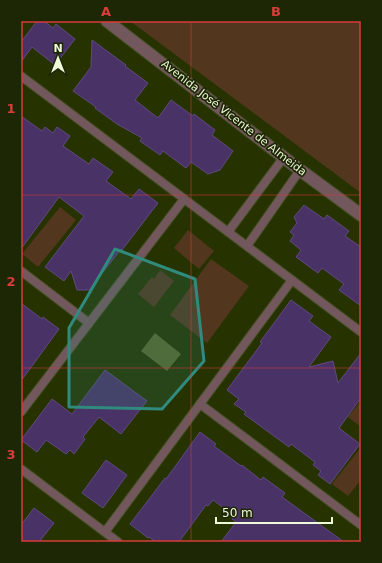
<svg xmlns="http://www.w3.org/2000/svg" width="382" height="563" font-family="'DejaVu Sans',sans-serif">
  <style>
    .green { fill: #52371e }
    .water { fill: #55652c }
    .building { fill: #493266; stroke: #614980 }
    .lines { fill: none; stroke-linecap: round; stroke-linejoin: round }
    .service-casing { stroke: #424e1e; stroke-width: 10 }
    .tertiary-casing { stroke: #424e1e; stroke-width: 14 }
    .service { stroke: #72575d; stroke-width: 8 }
    .tertiary { stroke: #72575d; stroke-width: 12 }
    .marked { fill: #308a7e; fill-opacity: 0.2; stroke: #308a7e; stroke-width: 3; stroke-linejoin: round }
    .grid { fill: none; stroke: #d83d3a; stroke-width: 1; stroke-opacity: 0.55 }
    .labels { text-anchor: middle; dominant-baseline: central; stroke-width: 3.5; stroke-linejoin: round; paint-order: stroke }
    .street-label { font-size: 11px; fill: #eefad9; stroke: #1e2705 }
    .neatline { fill: none; stroke: #d83d3a; stroke-width: 1.5 }
    .grid-label { font-size: 13px; text-anchor: middle; font-weight: bold; fill: #d83d3a }
  </style>
  <rect width="100%" height="100%" fill="#263200"/>
  <g class="green">
    <polygon points="130,21 361,21 361,193"/>
    <polygon points="60,207 76,220 38,267 22,254"/>
    <polygon points="188,230 214,251 199,269 174,248"/>
    <polygon points="211,259 249,286 207,343 170,315"/>
    <polygon points="160,270 174,281 154,307 138,294 152,277 154,279"/>
    <polygon points="361,401 361,427 348,417"/>
    <polygon points="361,447 361,480 348,496 332,484"/>
  </g>
  <polygon class="water" points="155,333 181,354 167,371 141,351"/>
  <g class="building">
    <polygon points="37,21 44,21 53,28 56,24 75,39 55,65 32,47 21,62 21,42"/>
    <polygon points="92,40 126,65 125,66 148,83 135,100 158,118 171,100 193,116 194,114 215,130 212,135 233,151 220,170 208,174 191,162 186,168 163,151 160,155 140,141 142,138 117,124 95,108 96,107 73,91 91,67"/>
    <polygon points="21,116 42,131 45,127 53,133 57,127 70,136 63,146 89,164 93,158 113,172 106,181 131,199 139,189 158,203 122,250 121,249 89,290 77,290 71,271 64,281 45,267 84,216 59,197 21,249"/>
    <polygon points="304,205 324,219 327,215 349,231 345,236 361,247 361,306 339,290 344,284 322,268 318,273 296,257 301,250 290,241 294,235 290,232 297,223 294,217"/>
    <polygon points="291,300 313,316 309,321 331,337 309,367 333,361 338,383 361,353 361,398 339,428 360,444 330,484 318,475 321,471 313,465 315,462 291,444 289,447 244,414 246,412 234,404 239,399 227,390 262,343 260,342"/>
    <polygon points="21,303 42,319 43,317 59,329 21,381"/>
    <polygon points="105,370 147,401 121,434 99,417 83,437 85,439 74,454 70,450 66,454 46,440 37,452 21,440 52,399 72,414"/>
    <polygon points="200,432 216,444 214,446 241,466 242,465 261,480 263,477 285,493 282,497 344,542 221,542 236,522 232,519 234,516 213,500 208,506 206,505 179,542 156,542 149,537 148,538 130,524 165,478 166,479"/>
    <polygon points="106,460 127,475 103,508 82,493"/>
    <polygon points="34,508 54,523 39,542 21,542 21,525"/>
  </g>
  <g class="lines">
    <defs>
      <g id="service">
        <polyline points="21,76 361,332"/>
        <polyline points="228,232 284,157"/>
        <polyline points="247,246 300,170"/>
        <polyline points="21,271 89,323"/>
        <polyline points="200,404 361,525"/>
        <polyline points="21,412 184,199"/>
        <polyline points="21,469 118,542"/>
        <polyline points="105,532 292,280"/>
      </g>
      <polyline id="tertiary" points="107,21 300,170 361,215"/>
    </defs>
    <use href="#service" class="service-casing"/>
    <use href="#tertiary" class="tertiary-casing"/>
    <use href="#service" class="service"/>
    <use href="#tertiary" class="tertiary"/>
  </g>
  <path class="marked" d="M115,249L195,279L204,361L162,409L69,407V328Z"/>
  <path class="grid" d="M191,21V542M21,195H361M21,368H361"/>
  <g class="labels">
    <g class="street-label">
      <text transform="translate(234 118) rotate(38)">Avenida José Vicente de Almeida</text>
    </g>
  </g>
  <rect width="382" height="563" fill="none" stroke="#1e2705" stroke-width="44"/>
  <g transform="translate(58 58)" stroke="#1e2705" stroke-width="3" paint-order="stroke">
  <path d="M0-3L7 15L0 10L-7 15Z" fill="#eefad9"/>
  <text y="-6" font-size="11" font-weight="bold" text-anchor="middle" fill="#eefad9">N</text>
  </g>
  <path d="M216 517v6h116v-6" fill="none" stroke="#eefad9" stroke-width="2"/>
  <text x="222" y="517" font-size="12" fill="#eefad9" stroke="#1e2705" stroke-width="3" paint-order="stroke">50 m</text>
  <rect x="22" y="22" width="338" height="519" class="neatline"/>
  <g class="grid-label">
    <text x="106" y="16">A</text>
    <text x="276" y="16">B</text>
    <text x="11" y="113">1</text>
    <text x="11" y="286">2</text>
    <text x="11" y="459">3</text>
  </g>
</svg>
